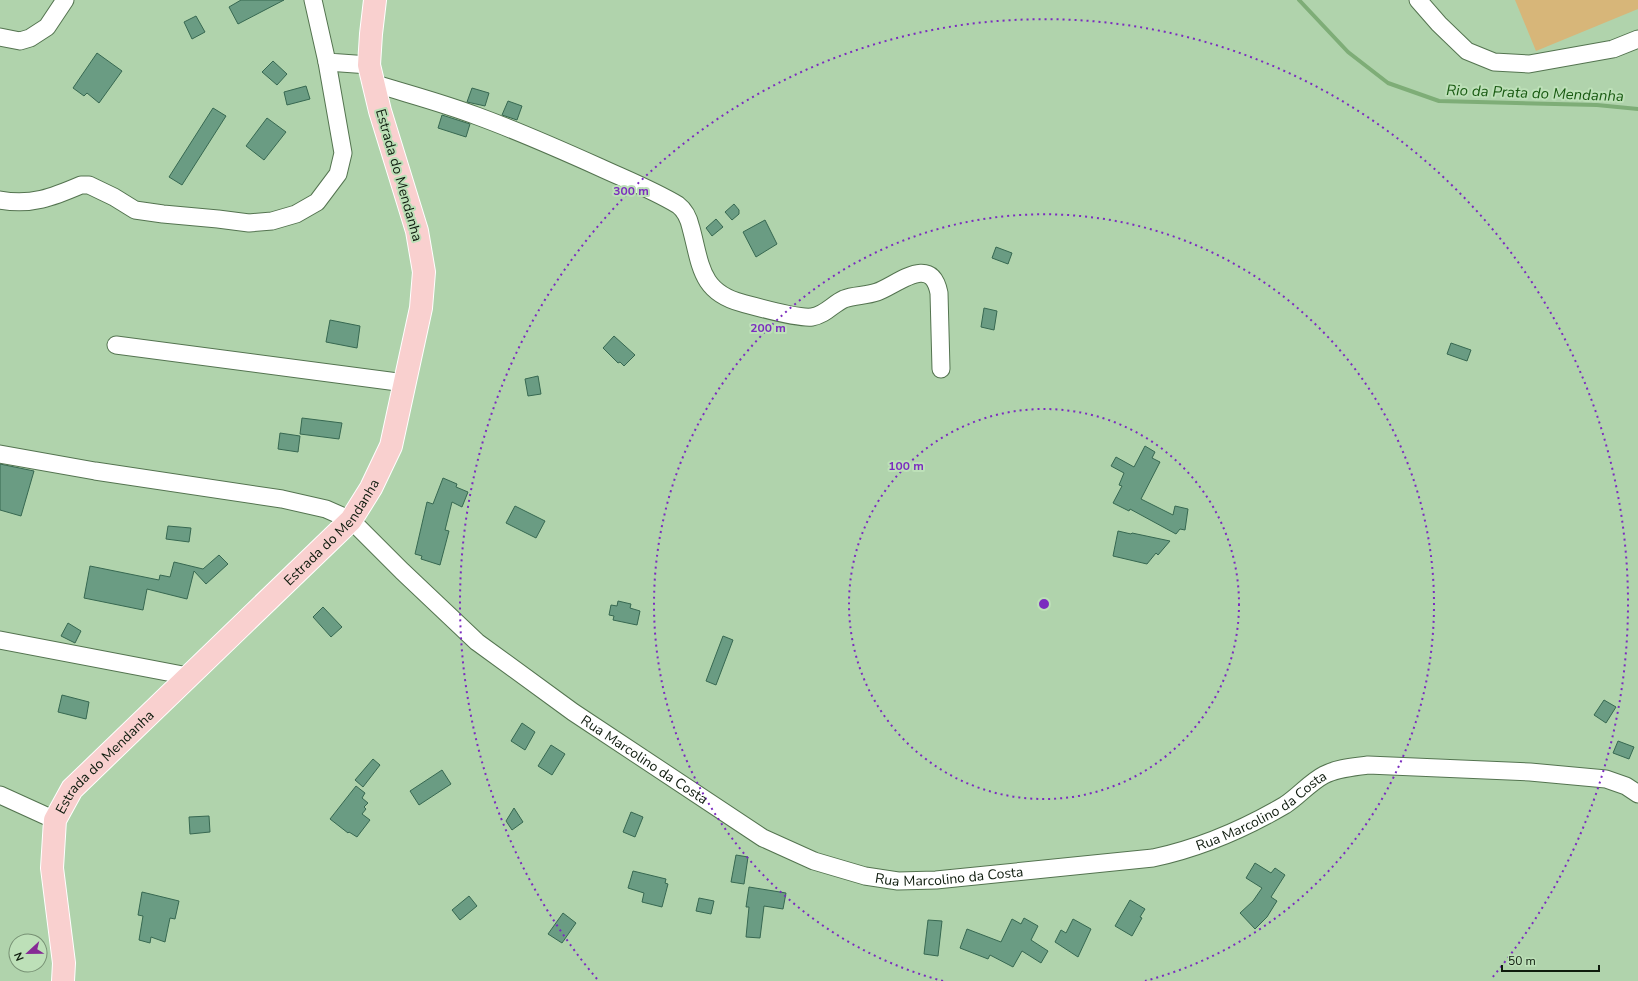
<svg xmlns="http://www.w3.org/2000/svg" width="1638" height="981" font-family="'Nunito Sans',sans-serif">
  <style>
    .green { fill: #d7b679 }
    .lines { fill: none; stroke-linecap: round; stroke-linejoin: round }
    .stream { stroke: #7ead77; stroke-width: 4 }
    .building { fill: #6a9c83; stroke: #376851 }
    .minor-casing { stroke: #547450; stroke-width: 19 }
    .major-casing { stroke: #fff; stroke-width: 24 }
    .minor { stroke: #fff; stroke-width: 17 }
    .major { stroke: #f9d0cf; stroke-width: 22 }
    .ring { fill: none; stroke: #7b2cbf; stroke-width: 2; stroke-dasharray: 2 4 }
    .labels { text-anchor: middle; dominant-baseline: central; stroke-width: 4; stroke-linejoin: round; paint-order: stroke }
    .street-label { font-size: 14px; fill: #0e1b0d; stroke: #bde0b8 }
    .water-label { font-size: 15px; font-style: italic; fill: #195a12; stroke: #bde0b8 }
    .centre { fill: #7b2cbf; stroke: #bde0b8; stroke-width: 2 }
    .ring-label { font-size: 12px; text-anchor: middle; font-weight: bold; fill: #7b2cbf; stroke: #bde0b8; stroke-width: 4; stroke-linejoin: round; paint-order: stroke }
  </style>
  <rect width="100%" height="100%" fill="#b0d3ac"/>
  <polygon class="green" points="1515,0 1638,0 1638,9 1536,51"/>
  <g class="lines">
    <polyline class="stream" points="1299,0 1348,52 1388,83 1439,101 1597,105 1638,109"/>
  </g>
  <g class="building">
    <polygon points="241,0 284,0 238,24 229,7"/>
    <polygon points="196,16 205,32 192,39 184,22"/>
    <polygon points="97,53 122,71 99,103 87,93 84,96 73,88"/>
    <polygon points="273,61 287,74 277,85 262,72"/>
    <polygon points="306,86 310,99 287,105 284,92"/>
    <polygon points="472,88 489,93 485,106 467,102"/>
    <polygon points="508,101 522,106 517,120 502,115"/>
    <polygon points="213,108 226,116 182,185 169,177"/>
    <polygon points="442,115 470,124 466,137 438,128"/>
    <polygon points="267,118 286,132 264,160 246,146"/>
    <polygon points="734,204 739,210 739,214 732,220 725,212"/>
    <polygon points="716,219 723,227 712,236 706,228"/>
    <polygon points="765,220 777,244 756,257 743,232"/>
    <polygon points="996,247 1012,253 1008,264 992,258"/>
    <polygon points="984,308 997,311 994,330 981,327"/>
    <polygon points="330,320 360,326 357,348 326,342"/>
    <polygon points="614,336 635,355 624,366 620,362 618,363 603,348"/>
    <polygon points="1451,343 1471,350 1467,361 1447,354"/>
    <polygon points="538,376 541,394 528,396 525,379"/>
    <polygon points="302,418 342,423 339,439 300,434"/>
    <polygon points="280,433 300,436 298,452 278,449"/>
    <polygon points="1145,446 1155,452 1152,458 1160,462 1141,499 1173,515 1175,506 1188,509 1185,530 1180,529 1176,534 1130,509 1129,511 1113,503 1122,486 1119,485 1124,473 1111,466 1116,457 1134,467"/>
    <polygon points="0,464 34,471 21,516 0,510"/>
    <polygon points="443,478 457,484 456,487 468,492 462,507 452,502 445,530 449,531 440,565 421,559 422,556 415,554 427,502 433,504"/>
    <polygon points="515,506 545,521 536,538 506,523"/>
    <polygon points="168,526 191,528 189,542 166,539"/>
    <polygon points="1118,531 1131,534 1132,533 1170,541 1158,555 1156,553 1147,564 1113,556"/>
    <polygon points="219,555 228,564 206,584 194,571 187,599 147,589 143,610 84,598 90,566 159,580 160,575 170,577 174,562 203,569"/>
    <polygon points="618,601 631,604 630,608 640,611 637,625 613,620 614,616 609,615 611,605 617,606"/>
    <polygon points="323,607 342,627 331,637 313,617"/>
    <polygon points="68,623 81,631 75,643 61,636"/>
    <polygon points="723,636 733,640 716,685 706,681"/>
    <polygon points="62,695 89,702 86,719 58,712"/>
    <polygon points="1604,700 1616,707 1606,723 1594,715"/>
    <polygon points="522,723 535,732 525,750 511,741"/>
    <polygon points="1618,741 1634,747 1629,759 1613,753"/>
    <polygon points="551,745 565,754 552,775 538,766"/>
    <polygon points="373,759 380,765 363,787 355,780"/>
    <polygon points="442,770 451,784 419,805 410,791"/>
    <polygon points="356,786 365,793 362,798 368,803 364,807 366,809 362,814 370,820 357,837 349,832 348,833 330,819"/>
    <polygon points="514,808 523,822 512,830 506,821"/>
    <polygon points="631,812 643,817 635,837 623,832"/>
    <polygon points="209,816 210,832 190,834 189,817"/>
    <polygon points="736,855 748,857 744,884 731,882"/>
    <polygon points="1255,863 1271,873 1275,868 1285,875 1271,897 1277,901 1267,917 1255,929 1240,913 1253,901 1262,888 1246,878"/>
    <polygon points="633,871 666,879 665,883 668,884 662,907 642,902 644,893 628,888"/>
    <polygon points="749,887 786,893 783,909 764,906 760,938 746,937 749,907 746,907"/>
    <polygon points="142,892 179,901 175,919 170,918 165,942 151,937 150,943 139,940 143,916 138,915"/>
    <polygon points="469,896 477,906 460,920 452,910"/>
    <polygon points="699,898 714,901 711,914 696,911"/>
    <polygon points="1130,900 1145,909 1140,917 1142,918 1132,936 1115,926"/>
    <polygon points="563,913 576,923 562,943 548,934"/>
    <polygon points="1024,918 1038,926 1031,940 1048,951 1041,963 1022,951 1013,967 990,955 988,959 960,948 967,929 1001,942 1012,919 1021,924"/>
    <polygon points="1073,919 1091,929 1078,957 1055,942 1061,930 1066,933"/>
    <polygon points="928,920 942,921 938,956 924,954"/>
  </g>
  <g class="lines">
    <defs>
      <g id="minor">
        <polyline points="313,0 327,62 369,65"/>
        <polyline points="1418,0 1439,24 1467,51 1494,62 1529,64 1613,49 1638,39"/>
        <polyline points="0,37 20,41 30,38 47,27 65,0"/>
        <path d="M373,83C408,94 443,103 477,116C518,131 559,149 599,167C625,179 653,190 678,205C686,211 689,219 691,228C701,265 700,292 742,303C757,307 798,319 812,317C825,315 833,304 844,299C854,295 866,296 877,292C897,285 931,253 939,293L941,369"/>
        <path d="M0,200C31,206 53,197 81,185H89L114,197L135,210L163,214L218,219L249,223L272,221L296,214L317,202L338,174L343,153L327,62"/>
        <polyline points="116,345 405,383"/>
        <path id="s1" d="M0,454L95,471L282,499L326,509L351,520L402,571L477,642L573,712L763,838L814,861L865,876L898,881L936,880L1153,858C1200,848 1244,829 1285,805C1299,796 1309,783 1324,775C1337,768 1354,767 1368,765L1530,772L1606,779L1626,786L1638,794"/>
        <polyline points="0,640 188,676"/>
        <polyline points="0,795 55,820"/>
      </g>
      <g id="major">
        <path id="s2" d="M63,981L64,963L52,868L55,820L72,789L351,520L371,488L391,446L421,308L424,272L417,231L380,111L369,65L371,34L375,0"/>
      </g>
    </defs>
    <use href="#minor" class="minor-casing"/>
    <use href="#major" class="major-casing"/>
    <use href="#minor" class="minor"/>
    <use href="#major" class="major"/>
  </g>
  <g class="ring">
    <circle cx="1044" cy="604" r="195"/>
    <path d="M943 981A390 390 0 1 1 1145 981"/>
    <path d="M597 979A584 584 0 1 1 1491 979"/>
  </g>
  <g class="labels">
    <g class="street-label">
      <text transform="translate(399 175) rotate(74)">Estrada do Mendanha</text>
      <text stroke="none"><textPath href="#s2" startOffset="563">Estrada do Mendanha</textPath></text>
      <text stroke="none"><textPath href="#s1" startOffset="738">Rua Marcolino da Costa</textPath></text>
      <text stroke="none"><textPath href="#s2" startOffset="239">Estrada do Mendanha</textPath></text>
      <text stroke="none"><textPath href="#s1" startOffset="1398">Rua Marcolino da Costa</textPath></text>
      <text stroke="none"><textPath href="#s1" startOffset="1074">Rua Marcolino da Costa</textPath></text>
    </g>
    <g class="water-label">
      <text transform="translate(1535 93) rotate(2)">Rio da Prata do Mendanha</text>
    </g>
  </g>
  <circle cx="1044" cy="604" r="6" class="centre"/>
  <g class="ring-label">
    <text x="631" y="195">300 m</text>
    <text x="768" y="332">200 m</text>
    <text x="906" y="470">100 m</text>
  </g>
  <g transform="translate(28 953) rotate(248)"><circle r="19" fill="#bde0b8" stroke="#779174"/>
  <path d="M0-3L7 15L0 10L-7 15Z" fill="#862a95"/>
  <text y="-6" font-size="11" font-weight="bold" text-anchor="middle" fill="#0e1b0d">N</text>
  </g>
  <path d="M1502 965v6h97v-6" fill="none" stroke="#0e1b0d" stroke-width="2"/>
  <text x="1508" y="965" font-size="12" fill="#0e1b0d" stroke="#bde0b8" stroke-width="3" paint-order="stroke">50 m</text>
</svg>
